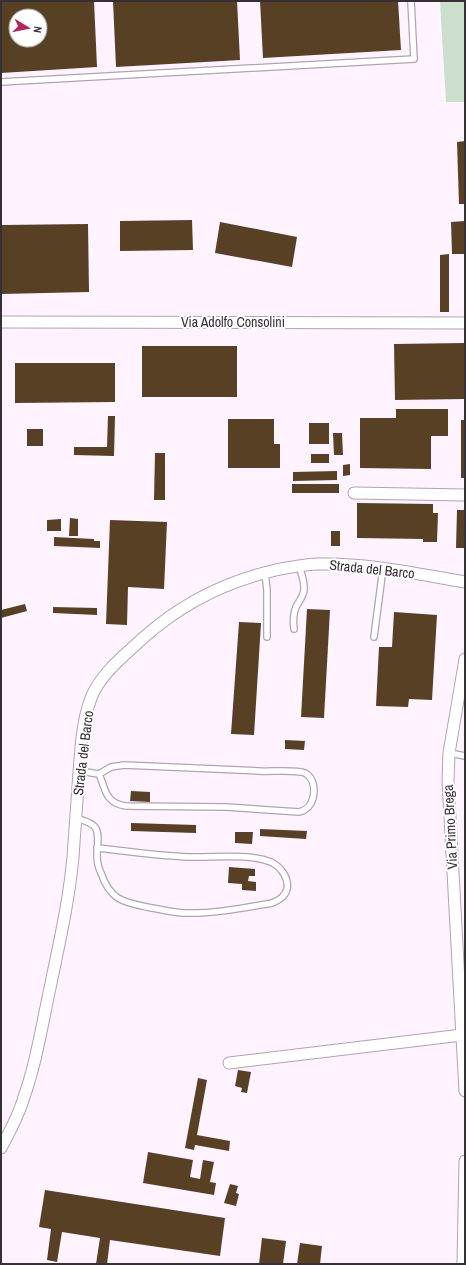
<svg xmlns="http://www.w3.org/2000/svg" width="466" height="1265" font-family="'Archivo Narrow',sans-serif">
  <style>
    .green { fill: #cae0cd }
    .building { fill: #584024; fill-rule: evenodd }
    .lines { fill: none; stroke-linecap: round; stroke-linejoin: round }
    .lane-casing { stroke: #b1a3b1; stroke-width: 8 }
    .street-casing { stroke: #b1a3b1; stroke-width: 13 }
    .lane { stroke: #fff; stroke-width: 5.5 }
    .street { stroke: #fff; stroke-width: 11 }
    .labels { text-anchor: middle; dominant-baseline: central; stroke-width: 4; stroke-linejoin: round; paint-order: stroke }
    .street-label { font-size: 14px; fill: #373137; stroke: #fff }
  </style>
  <rect width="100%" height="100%" fill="#fef3fe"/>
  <polygon class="green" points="440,1 465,1 465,102 446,102"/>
  <g class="building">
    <path d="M1,1H94L97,67L1,73ZM16,16H40V40H16Z"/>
    <polygon points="113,1 237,1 240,60 116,67"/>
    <polygon points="260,1 398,1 401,50 263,58"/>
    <polygon points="465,141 465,204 459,204 457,142"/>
    <polygon points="192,220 193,250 120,251 120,221"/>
    <polygon points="465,221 465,254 452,254 451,222"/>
    <polygon points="220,222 297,237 292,267 215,253"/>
    <polygon points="88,224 89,292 1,294 1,225"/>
    <polygon points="449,254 449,312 440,312 440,255"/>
    <polygon points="465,343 465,399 395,400 394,344"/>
    <rect x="142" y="346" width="95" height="51"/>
    <polygon points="15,363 115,363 115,402 15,403"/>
    <polygon points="396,409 448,409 448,436 431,436 431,469 360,468 360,418 396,418"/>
    <polygon points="108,416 115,416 114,456 74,455 74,447 107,447"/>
    <polygon points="228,419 274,419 274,444 280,444 280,468 228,468"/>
    <rect x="461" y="420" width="4" height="58"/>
    <rect x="309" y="423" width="20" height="21"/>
    <rect x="27" y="429" width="16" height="17"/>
    <polygon points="333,433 342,433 343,455 334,455"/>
    <polygon points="155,453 165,453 165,500 154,500"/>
    <rect x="311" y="454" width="18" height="9"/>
    <polygon points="350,464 350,475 343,476 343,465"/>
    <polygon points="337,471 337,480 293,481 293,472"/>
    <rect x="292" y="484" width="47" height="9"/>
    <polygon points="357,503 433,504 433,513 438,513 437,542 423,542 423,539 357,538"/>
    <polygon points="457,510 465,510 465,548 456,548"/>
    <polygon points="70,518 78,519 78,536 69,536"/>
    <polygon points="61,519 61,531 47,531 47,520"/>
    <polygon points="110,520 167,522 164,589 128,587 127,625 106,624"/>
    <rect x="331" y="531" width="9" height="15"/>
    <polygon points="54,537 94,539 94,541 100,541 100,548 54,546"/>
    <polygon points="25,604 27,611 1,618 1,610"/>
    <polygon points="53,607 97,608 97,615 53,613"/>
    <polygon points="307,609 330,610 324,718 301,717"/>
    <polygon points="394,612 437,615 432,700 409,699 408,707 376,706 379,647 392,647"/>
    <polygon points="239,622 261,623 254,735 231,734"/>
    <polygon points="285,740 305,741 304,750 285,749"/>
    <polygon points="131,791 150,792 150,802 130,801"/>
    <polygon points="131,823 196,825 196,833 131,831"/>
    <polygon points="260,829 307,831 306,839 260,836"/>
    <polygon points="235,832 253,832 252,844 235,843"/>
    <polygon points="229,867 255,869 255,876 249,876 248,881 256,882 256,891 242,890 242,884 228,883"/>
    <polygon points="238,1070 251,1072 247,1093 241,1092 242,1088 235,1086"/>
    <polygon points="198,1078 207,1080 197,1135 230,1141 229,1151 195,1145 194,1150 185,1148"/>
    <polygon points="148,1152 193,1160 190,1177 200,1179 203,1160 214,1162 210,1182 216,1183 214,1195 143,1183"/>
    <polygon points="230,1184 238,1186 236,1193 239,1194 236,1206 224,1203"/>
    <polygon points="45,1190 225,1218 220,1256 110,1240 107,1264 96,1264 100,1238 62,1232 57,1262 47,1260 51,1229 39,1227"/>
    <polygon points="262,1238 286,1241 283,1264 259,1264"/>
    <polygon points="300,1243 322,1246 320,1264 297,1264"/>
  </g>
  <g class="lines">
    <defs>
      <g id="lane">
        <polyline points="1,82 414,59 411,1"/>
        <polyline points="265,573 267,590 267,637"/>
        <path d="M294,629C293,621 293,614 296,607C299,601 303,597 304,590C305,582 301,573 299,566"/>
        <polyline points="374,637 383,568"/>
        <polyline points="449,753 465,756"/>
        <path d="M79,771L99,774C106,790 105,803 126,806L226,807L299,812C307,810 311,806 313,798C315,789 314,778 305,773C295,769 271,772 259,771C214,769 169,767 124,765L111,767L99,774"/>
        <path d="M76,818C82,820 91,822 95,827C100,834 97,847 97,855C97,861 98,867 101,873C104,882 109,892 118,898C126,903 137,905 147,907C159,909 171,912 183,913C213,914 243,908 272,903C279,900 285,897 287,889C289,878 281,867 271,862C248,853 213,858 189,857C158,856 127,851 97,848"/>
      </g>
      <g id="street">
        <polyline points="1,322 465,323"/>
        <polyline points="354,493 465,495"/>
        <polyline points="465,659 449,753 448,781 465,1091"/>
        <polyline points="229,1063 462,1035"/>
        <path d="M1,1148C9,1133 18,1117 23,1100C36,1064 42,1025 50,988C59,944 69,901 73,857C75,829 77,800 79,772C81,748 82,722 91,698C101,673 124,656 143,638C181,604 227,581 276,570C291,567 305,564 320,564C369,563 417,574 465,582"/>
        <polyline points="463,1264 465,1161"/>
      </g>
    </defs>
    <use href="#lane" class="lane-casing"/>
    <use href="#street" class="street-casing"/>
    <use href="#lane" class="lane"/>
    <use href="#street" class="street"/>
  </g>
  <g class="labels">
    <g class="street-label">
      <text x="233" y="322">Via Adolfo Consolini</text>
      <text transform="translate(372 569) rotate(6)">Strada del Barco</text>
      <text transform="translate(83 753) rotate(-83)">Strada del Barco</text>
      <text transform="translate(450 827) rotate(-93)">Via Primo Brega</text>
    </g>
  </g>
  <rect width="466" height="1265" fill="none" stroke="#373137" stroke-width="4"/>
  <g transform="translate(28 28) rotate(100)"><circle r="19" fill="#ffffff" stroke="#afadaf"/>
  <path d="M0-3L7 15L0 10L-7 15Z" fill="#b3265d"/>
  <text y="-6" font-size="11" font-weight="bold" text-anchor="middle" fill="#373137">N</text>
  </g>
</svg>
